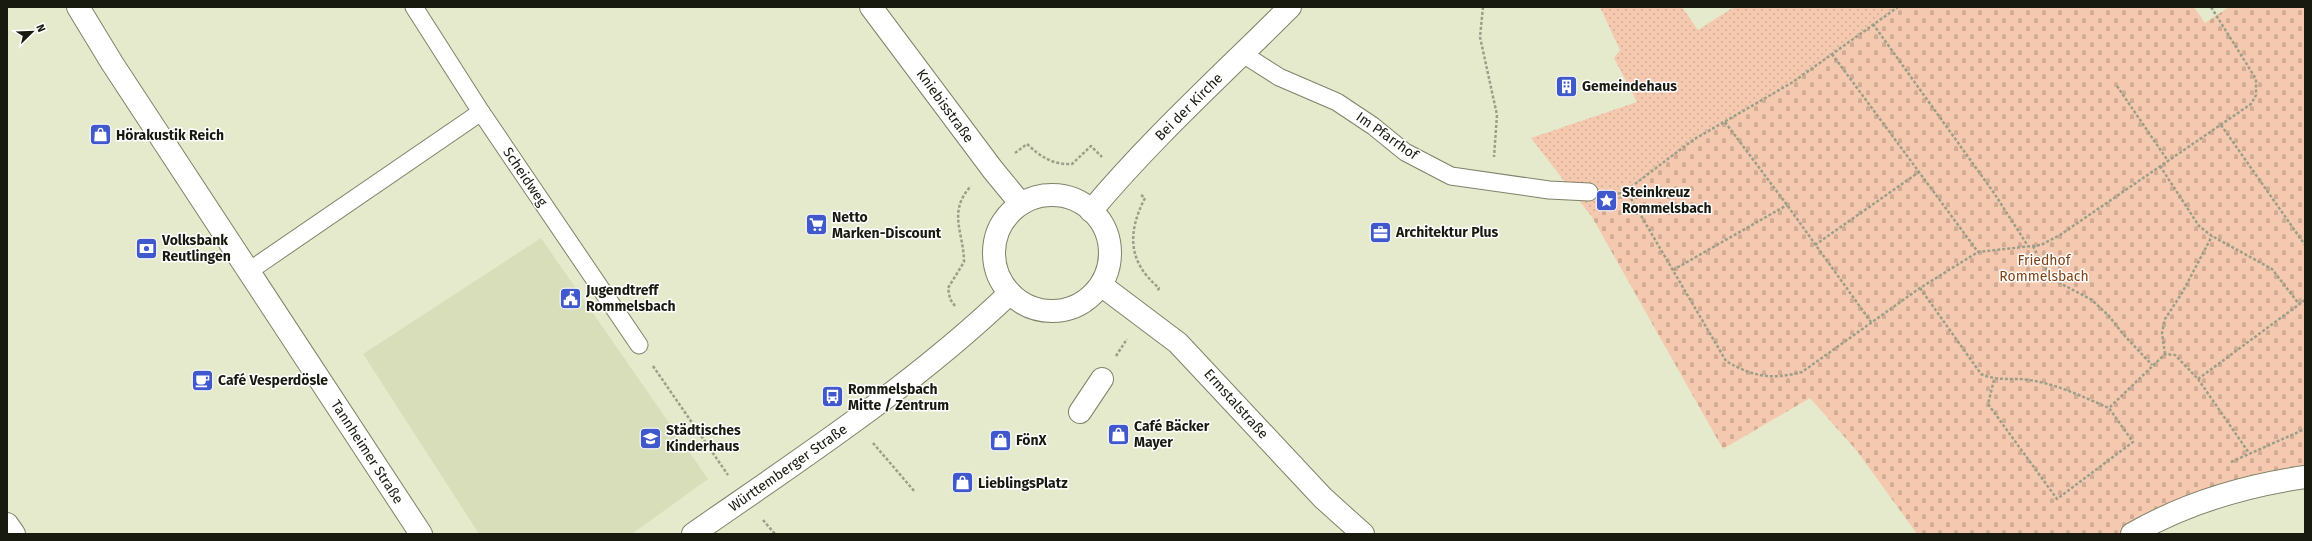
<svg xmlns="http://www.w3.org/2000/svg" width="2312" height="541" font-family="'Fira Sans',sans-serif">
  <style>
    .built { fill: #d9deba }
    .cemetery { fill: url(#cemetery-stones) }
    .park { fill: url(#park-dots) }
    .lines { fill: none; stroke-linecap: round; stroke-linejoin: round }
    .service-casing { stroke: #7e8268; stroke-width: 19 }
    .pedestrian-casing { stroke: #7e8268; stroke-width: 24 }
    .minor-casing { stroke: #7e8268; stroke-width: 24 }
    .tertiary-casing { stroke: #7e8268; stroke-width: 24 }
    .secondary-casing { stroke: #7e8268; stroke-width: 24 }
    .path { stroke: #9b9f89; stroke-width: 2.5; stroke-dasharray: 3 2; stroke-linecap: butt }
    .service { stroke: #fff; stroke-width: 17 }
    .pedestrian { stroke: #fff; stroke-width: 22 }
    .minor { stroke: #fff; stroke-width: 22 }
    .tertiary { stroke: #fff; stroke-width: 22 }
    .secondary { stroke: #fff; stroke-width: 22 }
    .labels { text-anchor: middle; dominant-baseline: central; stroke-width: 3; stroke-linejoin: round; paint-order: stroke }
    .poi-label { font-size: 14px; font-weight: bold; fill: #18190f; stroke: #fff; text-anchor: start }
    .street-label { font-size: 14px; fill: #18190f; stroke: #fff }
    .park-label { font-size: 14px; fill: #814214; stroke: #fff }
  </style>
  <defs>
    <pattern id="cemetery-stones" width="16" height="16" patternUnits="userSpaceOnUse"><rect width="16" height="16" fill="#f5c9af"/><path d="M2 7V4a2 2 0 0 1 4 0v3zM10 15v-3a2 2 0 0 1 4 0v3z" fill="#d1ac95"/></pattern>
    <pattern id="park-dots" width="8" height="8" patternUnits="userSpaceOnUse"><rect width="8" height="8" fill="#f5c9af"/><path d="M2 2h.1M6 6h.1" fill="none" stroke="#d1ac95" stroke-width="1.8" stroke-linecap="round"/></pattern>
  </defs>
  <rect width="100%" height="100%" fill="#e5eacd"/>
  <polygon class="built" points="541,238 708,479 632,534 479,534 363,354"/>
  <polygon class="cemetery" points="1898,7 2194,7 2205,23 2229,7 2305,7 2305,477 2132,534 1917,534 1857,451 1810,398 1723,449 1592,217 1693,140 1793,82"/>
  <polygon class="park" points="1600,7 1682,7 1698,30 1734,7 1898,7 1793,82 1693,140 1592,217 1531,138 1637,102 1614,58 1620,50"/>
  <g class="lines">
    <defs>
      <g id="service">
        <polyline points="414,7 481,112 639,345"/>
        <polyline points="1243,54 1279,77 1337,102 1373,126 1405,152 1451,176 1549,190 1589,192"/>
        <polyline points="249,271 481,112"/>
      </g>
      <polyline id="pedestrian" points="1080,412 1102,379"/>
      <g id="minor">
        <polyline points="78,7 112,63 421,534"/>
        <polyline points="7,524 14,534"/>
        <path d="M2132,534C2186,503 2243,486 2305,477"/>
      </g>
      <g id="tertiary">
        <polyline points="871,7 993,170 1021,204"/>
        <polyline points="1101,285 1178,343 1323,498 1363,534"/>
      </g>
      <g id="secondary">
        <circle cx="1052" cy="253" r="58"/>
        <path d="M1091,211C1152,138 1223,74 1290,7"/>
        <path d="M693,534C802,458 914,385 1010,293"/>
      </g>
    </defs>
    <use href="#service" class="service-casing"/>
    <use href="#pedestrian" class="pedestrian-casing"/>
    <use href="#minor" class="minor-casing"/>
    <use href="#tertiary" class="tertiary-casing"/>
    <use href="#secondary" class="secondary-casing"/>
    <g class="path">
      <polyline points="1483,7 1480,37 1497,115 1494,157"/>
      <polyline points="1873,24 1994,193 2028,246"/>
      <polyline points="1832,54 1978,252"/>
      <polyline points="2117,86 2168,161"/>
      <polyline points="1725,122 1787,205 1871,322"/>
      <polyline points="2221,125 2305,245"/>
      <path d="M1015,153L1027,144C1041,157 1053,165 1072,164L1091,146L1102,157"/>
      <polyline points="2160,166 2199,226 2212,236 2272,269 2299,304"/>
      <path d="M1626,190L1726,361C1753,377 1772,380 1802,372L1920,288L1978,252L2041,245L2060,235L2251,104L2256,95V79L2211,7"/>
      <polyline points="1613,194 1623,193 1693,140 1793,82 1898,7"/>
      <path d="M1141,195L1145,198C1127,233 1128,262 1159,288L1157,292"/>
      <polyline points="1815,245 1919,172"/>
      <polyline points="2033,246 2042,264 2056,281 2092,300 2109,316 2123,334 2152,365"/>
      <polyline points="1673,270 1787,205"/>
      <path d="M1920,288L1981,374C1999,382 2011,377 2029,380C2057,384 2083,397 2109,408"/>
      <path d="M955,306L950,299L948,288L964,262C964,233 947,212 971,186"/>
      <polyline points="2165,354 2162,333 2165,319 2182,293 2212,236"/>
      <polyline points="1116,356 1127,339"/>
      <polyline points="653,366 728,475"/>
      <polyline points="2198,379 2305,300"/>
      <polyline points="1994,380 1988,404 2057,499 2133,442 2109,408 2165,354 2175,355 2198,379 2249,453"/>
      <polyline points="873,443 915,492"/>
      <polyline points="2231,462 2305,429"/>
      <polyline points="763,520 775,534"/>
    </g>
    <use href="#service" class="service"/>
    <use href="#pedestrian" class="pedestrian"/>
    <use href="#minor" class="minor"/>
    <use href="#tertiary" class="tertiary"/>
    <use href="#secondary" class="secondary"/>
  </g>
  <defs>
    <symbol id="building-square" viewBox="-11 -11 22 22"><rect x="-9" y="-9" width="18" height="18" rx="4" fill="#3f58cb" stroke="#fff"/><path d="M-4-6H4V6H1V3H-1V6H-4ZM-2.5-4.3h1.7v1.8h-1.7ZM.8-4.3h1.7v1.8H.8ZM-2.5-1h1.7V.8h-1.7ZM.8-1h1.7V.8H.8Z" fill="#fff"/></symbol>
    <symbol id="shop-square" viewBox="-11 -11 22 22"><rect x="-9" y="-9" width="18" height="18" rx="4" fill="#3f58cb" stroke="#fff"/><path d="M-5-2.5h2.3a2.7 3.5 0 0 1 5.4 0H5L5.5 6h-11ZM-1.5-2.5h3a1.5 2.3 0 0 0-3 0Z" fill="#fff"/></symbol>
    <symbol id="sight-square" viewBox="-11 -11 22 22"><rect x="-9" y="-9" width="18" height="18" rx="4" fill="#3f58cb" stroke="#fff"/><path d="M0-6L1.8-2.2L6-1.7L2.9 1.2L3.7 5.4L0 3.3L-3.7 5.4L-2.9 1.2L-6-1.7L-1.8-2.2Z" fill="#fff"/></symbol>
    <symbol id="supermarket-square" viewBox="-11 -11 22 22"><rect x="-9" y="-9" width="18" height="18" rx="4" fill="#3f58cb" stroke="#fff"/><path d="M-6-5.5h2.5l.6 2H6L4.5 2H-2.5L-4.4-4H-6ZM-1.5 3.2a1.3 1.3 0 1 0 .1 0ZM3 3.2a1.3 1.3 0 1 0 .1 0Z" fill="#fff"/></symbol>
    <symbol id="office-square" viewBox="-11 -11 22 22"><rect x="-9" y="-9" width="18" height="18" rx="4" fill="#3f58cb" stroke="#fff"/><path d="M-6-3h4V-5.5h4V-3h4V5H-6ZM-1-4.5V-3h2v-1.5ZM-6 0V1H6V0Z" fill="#fff"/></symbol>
    <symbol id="bank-square" viewBox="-11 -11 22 22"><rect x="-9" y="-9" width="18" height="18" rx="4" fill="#3f58cb" stroke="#fff"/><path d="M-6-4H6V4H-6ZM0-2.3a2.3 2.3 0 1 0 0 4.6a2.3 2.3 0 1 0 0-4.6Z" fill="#fff"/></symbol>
    <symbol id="civic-square" viewBox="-11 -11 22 22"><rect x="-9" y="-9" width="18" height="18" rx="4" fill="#3f58cb" stroke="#fff"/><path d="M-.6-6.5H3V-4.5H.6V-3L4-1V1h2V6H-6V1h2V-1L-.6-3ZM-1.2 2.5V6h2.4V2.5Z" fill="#fff"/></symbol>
    <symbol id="cafe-square" viewBox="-11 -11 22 22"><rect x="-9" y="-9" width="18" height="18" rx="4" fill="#3f58cb" stroke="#fff"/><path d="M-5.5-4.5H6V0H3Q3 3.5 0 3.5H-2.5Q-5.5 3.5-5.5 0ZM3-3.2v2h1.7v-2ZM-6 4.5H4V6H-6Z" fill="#fff"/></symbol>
    <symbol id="bus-square" viewBox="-11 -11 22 22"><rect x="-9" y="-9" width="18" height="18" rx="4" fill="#3f58cb" stroke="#fff"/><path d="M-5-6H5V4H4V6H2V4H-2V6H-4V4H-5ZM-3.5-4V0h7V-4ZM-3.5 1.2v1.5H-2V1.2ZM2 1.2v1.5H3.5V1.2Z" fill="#fff"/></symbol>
    <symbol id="school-square" viewBox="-11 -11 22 22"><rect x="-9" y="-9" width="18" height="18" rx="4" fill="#3f58cb" stroke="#fff"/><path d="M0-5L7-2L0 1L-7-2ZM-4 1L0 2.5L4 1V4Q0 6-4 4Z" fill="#fff"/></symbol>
  </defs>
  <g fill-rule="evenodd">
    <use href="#building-square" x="1554" y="74" width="25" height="25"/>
    <use href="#shop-square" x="88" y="122" width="25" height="25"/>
    <use href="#sight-square" x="1594" y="188" width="25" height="25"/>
    <use href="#supermarket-square" x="804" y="212" width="25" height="25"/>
    <use href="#office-square" x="1368" y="220" width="25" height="25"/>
    <use href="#bank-square" x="134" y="236" width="25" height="25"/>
    <use href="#civic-square" x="558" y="286" width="25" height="25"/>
    <use href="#cafe-square" x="190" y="368" width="25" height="25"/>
    <use href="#bus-square" x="820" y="384" width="25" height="25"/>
    <use href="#shop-square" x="1106" y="422" width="25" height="25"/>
    <use href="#school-square" x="638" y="426" width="25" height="25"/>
    <use href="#shop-square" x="988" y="428" width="25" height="25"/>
    <use href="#shop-square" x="950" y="470" width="25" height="25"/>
  </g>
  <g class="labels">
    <g class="poi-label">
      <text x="1582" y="86">Gemeindehaus</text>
      <text x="116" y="135">Hörakustik Reich</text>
      <text x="1622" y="192">Steinkreuz<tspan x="1622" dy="16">Rommelsbach</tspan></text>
      <text x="832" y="217">Netto<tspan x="832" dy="16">Marken-Discount</tspan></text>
      <text x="1396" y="232">Architektur Plus</text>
      <text x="162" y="240">Volksbank<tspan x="162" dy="16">Reutlingen</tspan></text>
      <text x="586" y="290">Jugendtreff<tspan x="586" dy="16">Rommelsbach</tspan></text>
      <text x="218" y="380">Café Vesperdösle</text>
      <text x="848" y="389">Rommelsbach<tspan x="848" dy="16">Mitte / Zentrum</tspan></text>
      <text x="1134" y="426">Café Bäcker<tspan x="1134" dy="16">Mayer</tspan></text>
      <text x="666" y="430">Städtisches<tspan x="666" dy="16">Kinderhaus</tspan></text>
      <text x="1016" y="440">FönX</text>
      <text x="978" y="483">LieblingsPlatz</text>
    </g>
    <g class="street-label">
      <text transform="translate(945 106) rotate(54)">Kniebisstraße</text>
      <text transform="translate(1189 107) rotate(-45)">Bei der Kirche</text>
      <text transform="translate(1387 136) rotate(35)">Im Pfarrhof</text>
      <text transform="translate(525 177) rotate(56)">Scheidweg</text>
      <text transform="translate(1236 404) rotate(48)">Ermstalstraße</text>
      <text transform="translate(367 452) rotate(57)">Tannheimer Straße</text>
      <text transform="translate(788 468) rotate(-35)">Württemberger Straße</text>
    </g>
    <g class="park-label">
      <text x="2044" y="260">Friedhof<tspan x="2044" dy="16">Rommelsbach</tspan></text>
    </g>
  </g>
  <rect width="2312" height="541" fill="none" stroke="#18190f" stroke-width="16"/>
  <g transform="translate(32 32) rotate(67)" stroke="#ffffff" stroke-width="3" paint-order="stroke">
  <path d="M0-3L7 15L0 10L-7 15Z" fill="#18190f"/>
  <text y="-6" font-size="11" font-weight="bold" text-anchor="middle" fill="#18190f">N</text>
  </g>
</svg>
